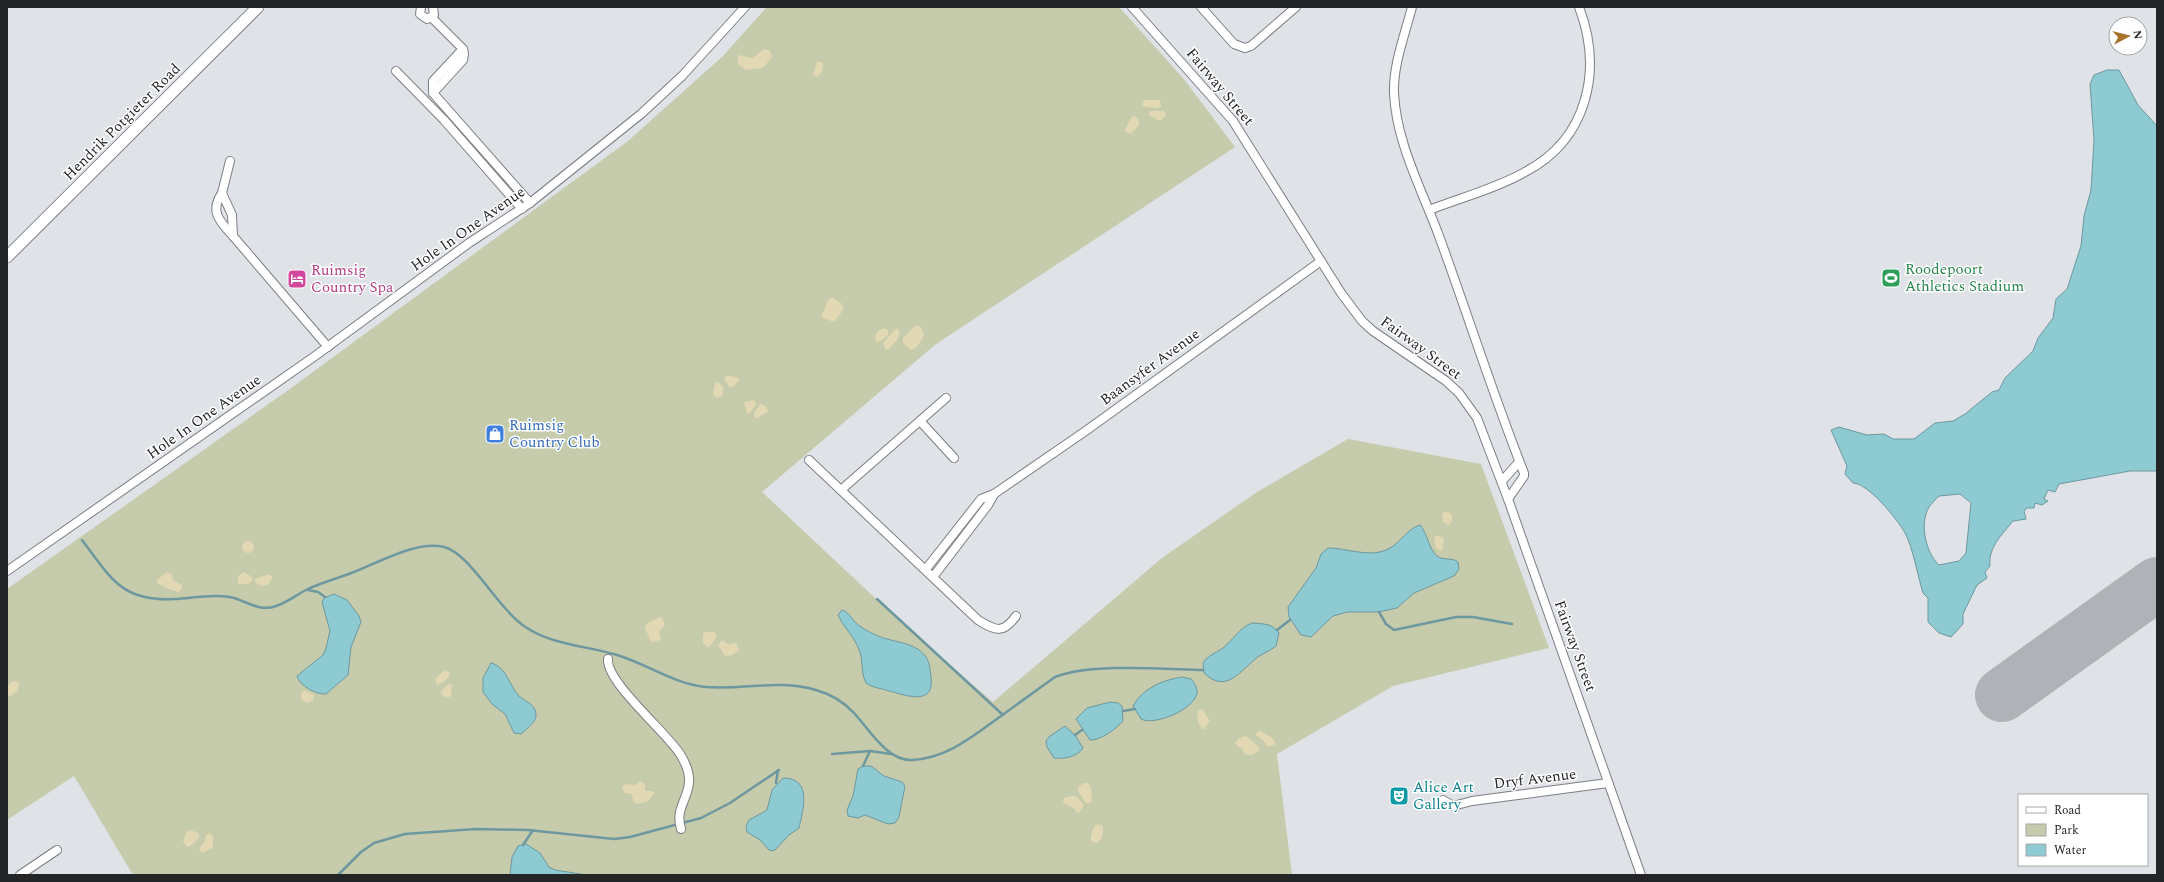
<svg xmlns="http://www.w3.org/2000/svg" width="2164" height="882" font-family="Spectral,serif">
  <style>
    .green { fill: #c5cbab }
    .sand { fill: #e2d9b4 }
    .water { fill: #8dcad2; stroke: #6e989f; fill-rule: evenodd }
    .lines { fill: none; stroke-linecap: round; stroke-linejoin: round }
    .stream { stroke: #6e989f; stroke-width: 2.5 }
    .runway { stroke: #afb2b6; stroke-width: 54 }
    .street-casing { stroke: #7c7e83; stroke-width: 10 }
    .secondary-casing { stroke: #7c7e83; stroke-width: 13 }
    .street { stroke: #fff; stroke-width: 8 }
    .secondary { stroke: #fff; stroke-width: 11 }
    .labels { text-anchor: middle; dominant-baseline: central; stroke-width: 3; stroke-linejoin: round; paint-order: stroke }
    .street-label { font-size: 15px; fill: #242527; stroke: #fff }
    .leisure-label { font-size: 15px; fill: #27864d; stroke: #fff; text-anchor: start }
    .hotel-label { font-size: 15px; fill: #b23c85; stroke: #fff; text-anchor: start }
    .shop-label { font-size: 15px; fill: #366cbe; stroke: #fff; text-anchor: start }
    .culture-label { font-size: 15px; fill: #0d838f; stroke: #fff; text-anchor: start }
  </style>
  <rect width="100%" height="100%" fill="#dfe2e7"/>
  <polygon class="green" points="767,7 1119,7 1183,78 1235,147 936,344 762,492 907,628 993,702 1162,558 1257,492 1348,439 1481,464 1549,648 1393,686 1277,754 1292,875 133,875 74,776 7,820 7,589 287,391 628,141 723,56"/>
  <g class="sand">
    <polygon points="764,49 770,51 772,57 763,68 746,70 738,64 738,55 753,58"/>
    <path d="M817,62H822C824,67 822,74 817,77L813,74Z"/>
    <polygon points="1144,100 1160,100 1161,106 1157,108 1143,107 1142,105"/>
    <polygon points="1150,111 1164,111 1166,115 1160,121 1149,115"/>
    <polygon points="1135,116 1139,120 1139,125 1131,134 1125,131 1126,127 1132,117"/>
    <polygon points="832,297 841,303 844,309 834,322 821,317 828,300"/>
    <polygon points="915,326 921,327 924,335 917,347 911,350 903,343 903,338"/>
    <polygon points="883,328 888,330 888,335 879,342 875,341 876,333"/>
    <polygon points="896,328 900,331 898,339 888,350 885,349 883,343"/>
    <polygon points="727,375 740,379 733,387 729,387 724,379"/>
    <polygon points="718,382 724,388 722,396 717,398 713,395 715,383"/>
    <polygon points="754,400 756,404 750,413 747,413 744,402"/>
    <polygon points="761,404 767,407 768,412 755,419 754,413"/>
    <polygon points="1444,512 1448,512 1452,515 1452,521 1449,525 1443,522 1442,515"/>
    <polygon points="1436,536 1440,536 1444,539 1442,551 1436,548 1434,538"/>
    <circle cx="248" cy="547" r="6"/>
    <path d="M167,572L172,574L173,580L182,585V588L179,592C175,592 160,585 157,583V580Z"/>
    <polygon points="244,572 252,577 252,581 248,584 238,584 238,576"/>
    <polygon points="269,574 273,577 268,585 261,586 255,582 255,579"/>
    <polygon points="659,617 662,618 665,625 659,632 661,640 651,642 645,628 646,624"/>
    <polygon points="706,632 714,632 717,636 709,648 703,643 703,634"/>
    <polygon points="722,640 728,644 736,643 739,650 732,655 725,656 718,645"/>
    <path d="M445,670L450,673C450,678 442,684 437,685L435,679Z"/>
    <polygon points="15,681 19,683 18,691 10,696 7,695 7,688 11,682"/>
    <polygon points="448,684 452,685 451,696 447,698 442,695 441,692"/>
    <path d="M304,690L314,695L313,700L308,703C302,702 300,699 301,693Z"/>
    <polygon points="1202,709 1210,721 1204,729 1202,729 1198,722 1197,712"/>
    <polygon points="1259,730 1272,738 1276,744 1267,747 1263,740 1255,735"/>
    <polygon points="1246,736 1260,748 1259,751 1251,755 1245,754 1242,748 1238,747 1235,743 1239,738"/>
    <polygon points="640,781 645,784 645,791 652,791 655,793 647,802 636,804 633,801 632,794 624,793 622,787 626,784 635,785"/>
    <polygon points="1083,783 1088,783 1091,787 1092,801 1089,803 1086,803 1078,791 1078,788"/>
    <polygon points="1072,796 1077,797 1084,805 1080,812 1077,813 1074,808 1063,803 1064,798"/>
    <path d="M1097,824L1103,826C1103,832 1103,841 1096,843L1091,841C1090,836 1093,827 1097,824Z"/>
    <polygon points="190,830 198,833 200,836 192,845 187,847 183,841 187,831"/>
    <polygon points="209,833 213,836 213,848 202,853 199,849 205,841 206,835"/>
  </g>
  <g class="water">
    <path d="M2107,70H2119L2138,105L2157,126V471H2130L2059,484L2055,492L2048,490L2044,499L2048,501L2042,505L2035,503L2034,508H2027L2024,511L2026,519L2013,521C2002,535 1988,547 1990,566L1985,572L1987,578L1977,585L1963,614V624L1951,637L1939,633L1928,622V598L1923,593C1918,577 1913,548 1905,533C1898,520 1868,483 1853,483L1845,474L1847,466L1831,430L1839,427L1867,435L1884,434L1893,439H1914L1935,423L1953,421L1965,414L1992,392L1999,390L2005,378L2033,351L2038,338L2053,318L2056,299L2067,289L2081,246L2084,216L2091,190L2094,140L2090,84L2094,75ZM1960,494L1971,503L1966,553L1959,561L1939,565C1926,553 1919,524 1929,507C1932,503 1936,499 1939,496Z"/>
    <path d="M1420,525C1428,534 1428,548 1437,556C1443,561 1452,557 1458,562L1459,569L1454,576L1414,593L1397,608L1378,612H1347L1333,616L1311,637L1301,635L1289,617L1288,607L1316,568L1321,554L1328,548C1348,548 1371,559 1390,548C1401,542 1407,529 1420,525Z"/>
    <path d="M334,594L347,600L359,616L361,622L351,647L348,675L326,694C316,695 299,685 297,676L323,655L326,648L330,631L322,602L324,598Z"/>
    <path d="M842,610C849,612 851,618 855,622C861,628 869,632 876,635C892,643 915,641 926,657C930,663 930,670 931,677C935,707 905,695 889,691C880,688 873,688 866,683C860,671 864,659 858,647C853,635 843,627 838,615Z"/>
    <path d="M1252,623C1263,624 1272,623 1279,633L1276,646C1269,652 1260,654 1254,660C1238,674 1225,693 1204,673L1203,663C1208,655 1216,653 1223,648C1234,639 1239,628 1252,623Z"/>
    <path d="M491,663C506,666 510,687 519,696C526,702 535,704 536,714C537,722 526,729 521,734L514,733L505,714L492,704L483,692V678Z"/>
    <path d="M1182,677L1191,679C1194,683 1198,688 1197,693C1194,710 1154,726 1141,719L1133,706C1143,688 1163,680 1182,677Z"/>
    <path d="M1110,702L1118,703L1122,706L1123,721C1117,728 1100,741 1090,740L1076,719L1087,708Z"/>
    <path d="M1065,726L1075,735L1083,748C1077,757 1065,759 1054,758L1047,747L1046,741L1050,736Z"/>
    <polygon points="863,766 871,766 884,776 902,782 905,786 899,817 895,823 888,824 865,815 858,818 848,816 847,810 853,796 858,769"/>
    <path d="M783,778C813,778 803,810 799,828L789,835L775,850L770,851L760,840L747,832L746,826L749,820L767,810L772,790Z"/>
    <polygon points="526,844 540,853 549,867 555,870 587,875 510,875 512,857 518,846"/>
  </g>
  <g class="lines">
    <g class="stream">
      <path d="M82,540C111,578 121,602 175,599C192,598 212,594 230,597C245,600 257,611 273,607C285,604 296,595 308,589C321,583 335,579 349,574C376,564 416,540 444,547C470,553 499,611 527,628C553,645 588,646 617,655C647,664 674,684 706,687C743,690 780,679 816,690C830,694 844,702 854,713C869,729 887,761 912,760C948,758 973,736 1001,716C1019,703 1037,690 1055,677C1092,663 1162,669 1203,670"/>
      <polyline points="308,590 318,592 325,597"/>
      <polyline points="877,599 1003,715"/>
      <polyline points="1379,612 1386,624 1394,630 1456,617 1473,617 1512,624"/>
      <polyline points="1277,630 1290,620"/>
      <polyline points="1123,711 1135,709"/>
      <polyline points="1075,735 1082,730"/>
      <polyline points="832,754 870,751 891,754"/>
      <polyline points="863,766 870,751"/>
      <polyline points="776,783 778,770"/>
      <polyline points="523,845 533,830"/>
      <polyline points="338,875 361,852 374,843 405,834 476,829 528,830 614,839 630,837 701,818 730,803 779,770"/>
    </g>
    <polyline class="runway" points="2002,695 2157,584"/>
    <defs>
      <g id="street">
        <polyline points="421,7 420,14 427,19 434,15 433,7"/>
        <polyline points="1132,7 1233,121 1341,293 1362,321 1373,331 1446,381 1459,393 1477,418 1508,499 1641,875"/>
        <polyline points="1201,7 1234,44 1245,48 1251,46 1296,7"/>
        <path d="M1412,7C1405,34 1393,65 1394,93C1396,142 1422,190 1439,236C1468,315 1493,395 1524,473V476L1508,499"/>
        <polyline points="432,18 463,49 464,54 463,60 433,93"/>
        <polyline points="463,49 433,81 433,93 530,203"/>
        <polyline points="396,71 444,120 522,209"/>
        <polyline points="230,161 222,193 232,215 233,236 328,347"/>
        <path d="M222,193C209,211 220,222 233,236"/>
        <path d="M1429,210C1460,198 1497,188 1525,172C1588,139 1603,70 1579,7"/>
        <polyline points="920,421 954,458"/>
        <path d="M809,460L978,620C996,631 1003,634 1016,616"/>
        <polyline points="1502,481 1519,462"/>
        <polyline points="841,490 946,398"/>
        <polyline points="926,569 981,499 994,494 1087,430 1321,261"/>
        <polyline points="7,571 315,356 469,243 530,203 641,114 682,76 745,7"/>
        <polyline points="933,577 988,505 994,494"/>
        <path d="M608,659C606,682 666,732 680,754C704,792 672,800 681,829"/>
        <polyline points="1443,800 1453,806 1472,801 1608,783"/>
        <polyline points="20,875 57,850"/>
      </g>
      <polyline id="secondary" points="7,257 258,7"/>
    </defs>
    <use href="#street" class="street-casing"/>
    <use href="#secondary" class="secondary-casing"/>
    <use href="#street" class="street"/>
    <use href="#secondary" class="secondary"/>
  </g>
  <defs>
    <symbol id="stadium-square" viewBox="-11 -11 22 22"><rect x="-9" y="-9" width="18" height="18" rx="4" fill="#2e9e5b" stroke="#fff"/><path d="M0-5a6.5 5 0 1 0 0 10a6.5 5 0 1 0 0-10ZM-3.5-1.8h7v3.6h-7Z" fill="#fff"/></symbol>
    <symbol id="hotel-square" viewBox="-11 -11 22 22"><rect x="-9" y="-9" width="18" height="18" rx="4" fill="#d1479c" stroke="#fff"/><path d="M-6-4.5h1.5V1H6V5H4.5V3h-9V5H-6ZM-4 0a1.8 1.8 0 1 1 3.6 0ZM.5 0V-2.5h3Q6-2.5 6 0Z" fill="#fff"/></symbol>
    <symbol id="shop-square" viewBox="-11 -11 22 22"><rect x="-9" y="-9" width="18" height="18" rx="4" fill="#3f7fe0" stroke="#fff"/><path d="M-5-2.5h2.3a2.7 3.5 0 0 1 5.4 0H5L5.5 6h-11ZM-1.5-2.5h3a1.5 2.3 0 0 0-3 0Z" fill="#fff"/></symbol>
    <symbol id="theatre-square" viewBox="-11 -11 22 22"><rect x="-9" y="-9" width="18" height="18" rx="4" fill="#0f9aa8" stroke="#fff"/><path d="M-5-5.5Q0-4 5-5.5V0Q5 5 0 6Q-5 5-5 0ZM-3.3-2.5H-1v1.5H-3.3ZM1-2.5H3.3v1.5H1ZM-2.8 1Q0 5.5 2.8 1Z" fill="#fff"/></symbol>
  </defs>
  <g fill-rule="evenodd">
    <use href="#stadium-square" x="1880" y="267" width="22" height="22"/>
    <use href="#hotel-square" x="286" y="268" width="22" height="22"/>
    <use href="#shop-square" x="484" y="423" width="22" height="22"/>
    <use href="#theatre-square" x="1388" y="785" width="22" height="22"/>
  </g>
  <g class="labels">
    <g class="street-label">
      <text transform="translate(1220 87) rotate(50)">Fairway Street</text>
      <text transform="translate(122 122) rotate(-45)">Hendrik Potgieter Road</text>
      <text transform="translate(468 229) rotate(-35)">Hole In One Avenue</text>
      <text transform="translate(1421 348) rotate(36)">Fairway Street</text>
      <text transform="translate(1150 367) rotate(-36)">Baansyfer Avenue</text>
      <text transform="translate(204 417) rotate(-35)">Hole In One Avenue</text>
      <text transform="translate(1575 646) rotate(70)">Fairway Street</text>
      <text transform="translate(1535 779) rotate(-7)">Dryf Avenue</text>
    </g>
    <g class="leisure-label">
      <text x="1905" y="269">Roodepoort<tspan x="1905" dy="17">Athletics Stadium</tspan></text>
    </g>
    <g class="hotel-label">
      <text x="311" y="270">Ruimsig<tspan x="311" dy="17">Country Spa</tspan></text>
    </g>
    <g class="shop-label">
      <text x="509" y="425">Ruimsig<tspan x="509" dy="17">Country Club</tspan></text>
    </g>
    <g class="culture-label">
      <text x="1413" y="787">Alice Art<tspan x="1413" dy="17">Gallery</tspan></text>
    </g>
  </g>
  <rect width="2164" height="882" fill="none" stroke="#242527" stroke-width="16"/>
  <rect x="2018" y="794" width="130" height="72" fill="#ffffff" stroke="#a7a8a9"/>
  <rect x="2026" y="807" width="20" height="6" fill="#ffffff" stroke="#a7a8a9"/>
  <text x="2054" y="814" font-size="12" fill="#242527">Road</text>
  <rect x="2026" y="824" width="20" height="12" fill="#c5cbab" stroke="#a7a8a9"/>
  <text x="2054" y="834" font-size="12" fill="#242527">Park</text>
  <rect x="2026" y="844" width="20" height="12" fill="#8dcad2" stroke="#a7a8a9"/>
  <text x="2054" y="854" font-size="12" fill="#242527">Water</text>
  <g transform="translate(2128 36) rotate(83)"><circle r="19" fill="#ffffff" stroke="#a7a8a9"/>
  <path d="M0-3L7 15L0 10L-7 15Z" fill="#a8722d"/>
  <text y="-6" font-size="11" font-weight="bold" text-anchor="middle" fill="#242527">N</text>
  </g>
</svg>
